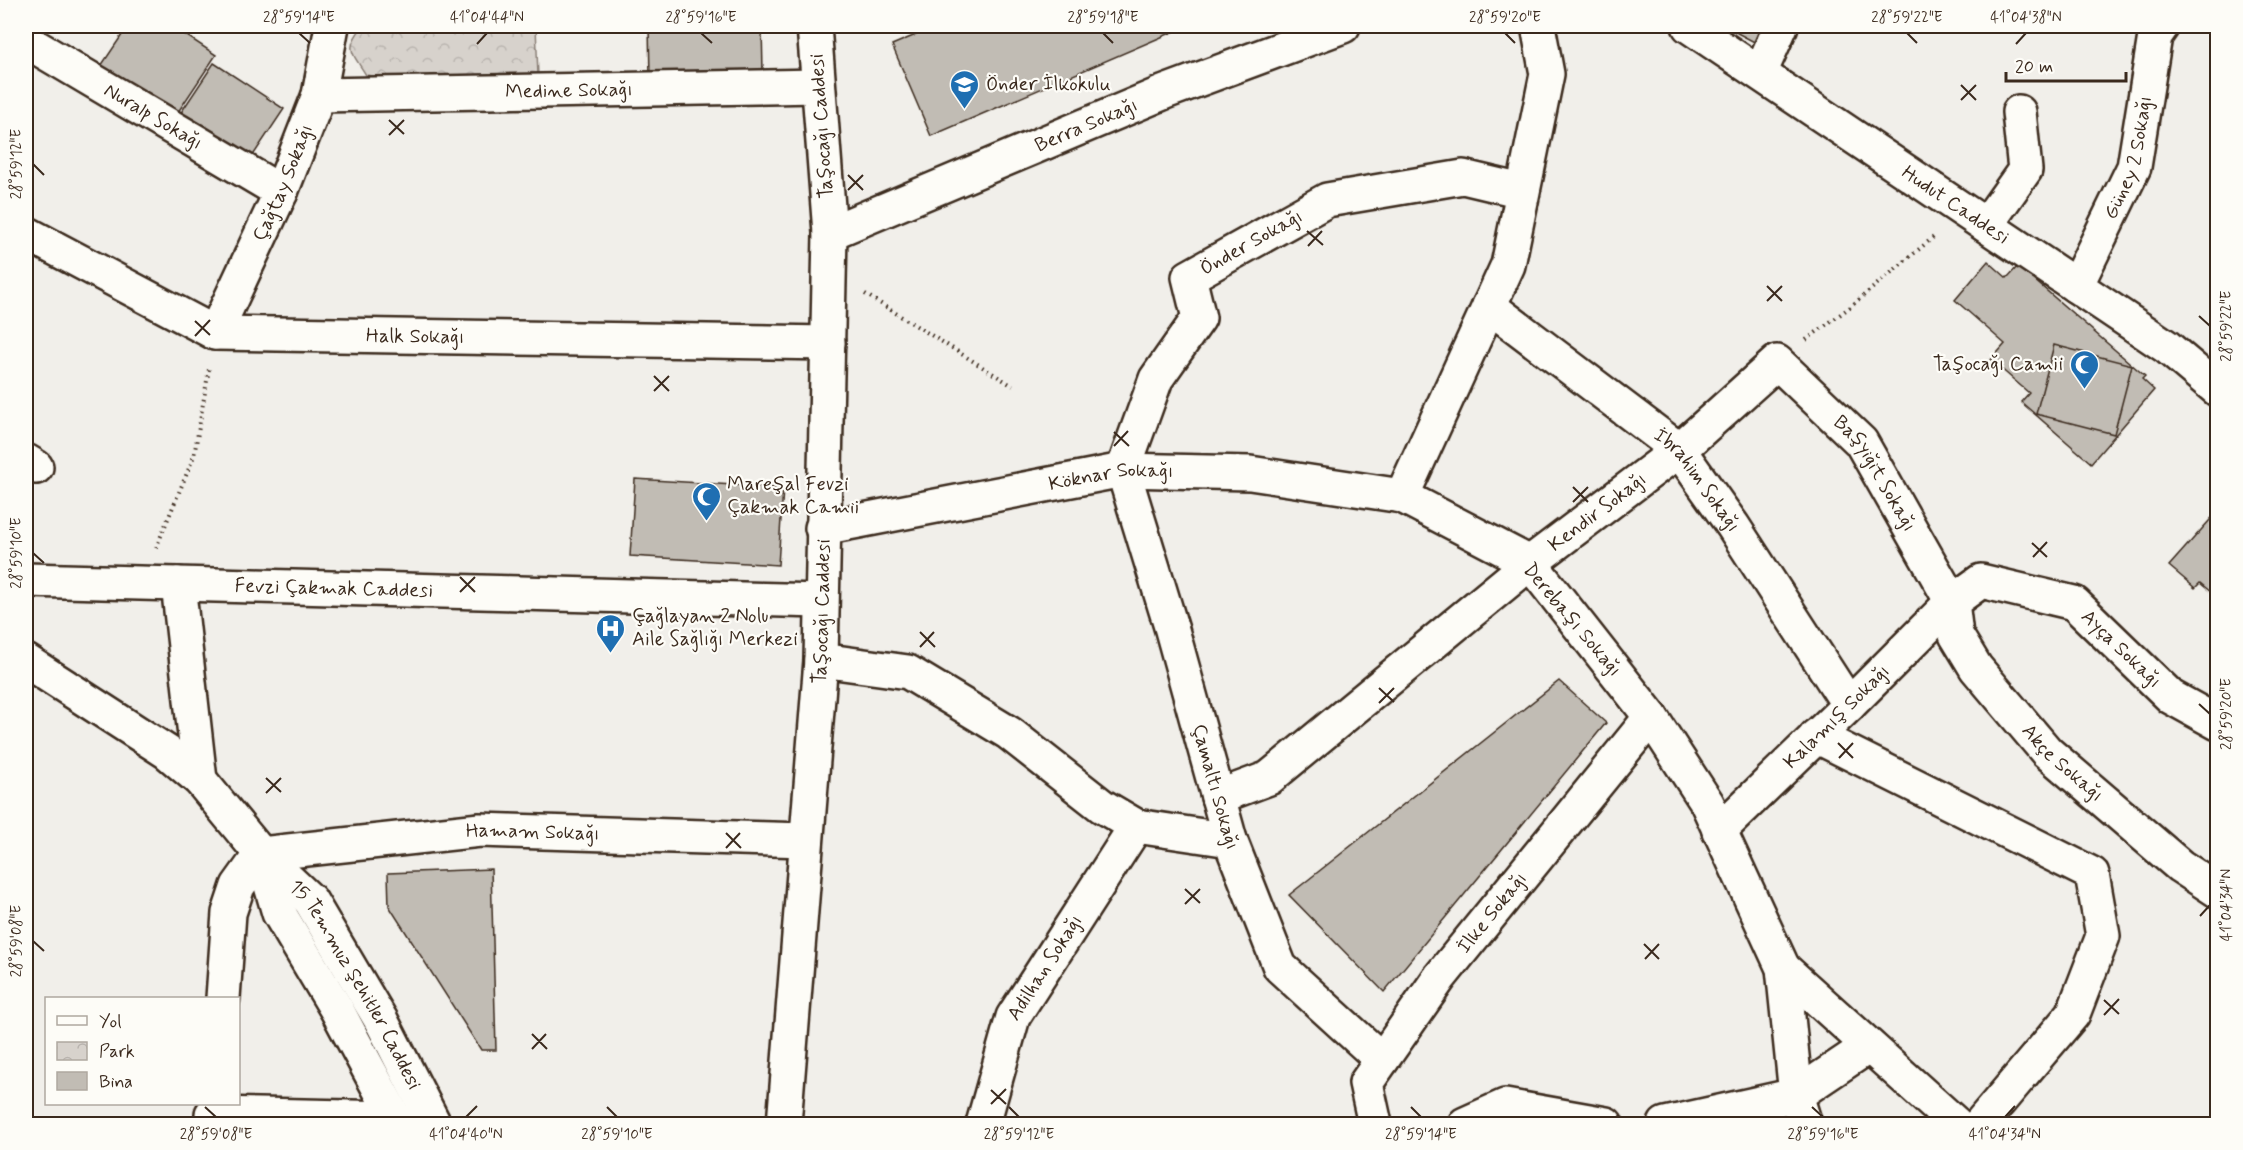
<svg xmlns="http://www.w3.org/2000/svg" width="2243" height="1150" font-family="Mynerve,sans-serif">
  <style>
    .park { fill: url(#park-crowns); stroke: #897e75; stroke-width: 1.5 }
    .building { fill: #c1bcb4; stroke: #3b2a1e; stroke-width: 1.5 }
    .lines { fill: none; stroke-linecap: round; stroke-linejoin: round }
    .minor-casing { stroke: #3b2a1e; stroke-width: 38 }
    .major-casing { stroke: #3b2a1e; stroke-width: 38 }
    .path { stroke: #3b2a1e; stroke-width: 4; stroke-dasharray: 1.5 4.5; stroke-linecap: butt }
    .minor { stroke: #fdfcf7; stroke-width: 33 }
    .major { stroke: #fdfcf7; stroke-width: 33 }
    .ticks { fill: none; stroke: #3b2a1e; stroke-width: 2 }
    .labels { text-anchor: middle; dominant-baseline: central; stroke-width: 4.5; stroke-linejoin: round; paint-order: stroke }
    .poi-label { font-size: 20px; fill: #3b2a1e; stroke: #fdfcf7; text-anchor: start }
    .street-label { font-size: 20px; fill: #3b2a1e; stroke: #fdfcf7 }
    .neatline { fill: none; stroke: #3b2a1e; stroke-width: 2 }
    .ticks-label { font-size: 15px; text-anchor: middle; fill: #3b2a1e }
  </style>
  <defs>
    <pattern id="park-crowns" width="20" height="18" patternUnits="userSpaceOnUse" patternTransform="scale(1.5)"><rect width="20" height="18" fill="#d7d2cc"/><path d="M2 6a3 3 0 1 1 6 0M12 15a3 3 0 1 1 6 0" fill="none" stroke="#b9b4af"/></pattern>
  </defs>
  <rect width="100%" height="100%" fill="#f1efea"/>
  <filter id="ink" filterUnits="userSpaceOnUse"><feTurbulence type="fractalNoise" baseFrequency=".0167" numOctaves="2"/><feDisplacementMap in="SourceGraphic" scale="12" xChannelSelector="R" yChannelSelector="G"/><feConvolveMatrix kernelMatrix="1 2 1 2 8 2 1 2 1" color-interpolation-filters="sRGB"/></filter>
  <g filter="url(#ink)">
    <path class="park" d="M363,26H536L538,76L383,78L366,75C352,52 344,49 363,26Z"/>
    <g class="building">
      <polygon points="128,26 172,26 216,55 176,115 101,66"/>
      <polygon points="649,26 762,26 763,73 650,77"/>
      <polygon points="937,26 1187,26 931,136 892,45"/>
      <polygon points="1724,26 1768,26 1760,45"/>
      <polygon points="214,63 284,109 248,163 178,117"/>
      <polygon points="1988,261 2007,278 2018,266 2145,376 2142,379 2154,390 2091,463 2021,402 2029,393 1991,360 2005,344 1955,300"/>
      <polygon points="2054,345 2132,365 2114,434 2036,414"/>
      <polygon points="635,479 783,488 778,565 630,556"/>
      <polygon points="2218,511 2218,598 2200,583 2195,588 2169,566"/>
      <polygon points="1559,681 1606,723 1384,992 1289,895"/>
      <polygon points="491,869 496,1050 481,1050 389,906 388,873"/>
    </g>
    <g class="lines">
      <defs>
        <g id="minor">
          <path id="s1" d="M1689,26L2167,347L2218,390"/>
          <path id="s2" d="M26,41L281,192"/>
          <polyline points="1760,73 1781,26"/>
          <path id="s3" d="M319,95L818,86"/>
          <polyline points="1986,225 2025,170 2019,112"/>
          <path id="s4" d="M26,233L215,333L828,343"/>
          <path id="s5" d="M830,233L1165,92L1343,26"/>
          <path id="s6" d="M2076,286L2134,167L2155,36L2162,26"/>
          <path id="s7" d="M1489,306L1679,450L1733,526L1849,705"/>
          <path id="s8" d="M215,333L281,192L319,95L332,26"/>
          <polyline points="26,461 36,467"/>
          <path id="s9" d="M1123,470L1172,630L1230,840L1280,967L1382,1060"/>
          <path id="s10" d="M1123,470L1156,379L1199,318L1189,277L1327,200L1463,177L1522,191"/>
          <polyline points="1402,496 1508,265 1547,74 1538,26"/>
          <path id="s11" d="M822,528L1123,470L1250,473L1402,496L1530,563L1651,717L1707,803L1783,968L1796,1095L1805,1124"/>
          <path id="s12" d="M26,580L821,601"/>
          <polyline points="178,584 200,780"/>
          <polyline points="821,660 908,672 1009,733 1102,806 1136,826 1230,840"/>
          <polyline points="1816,736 2092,874 2103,936 2073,1014 1980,1124"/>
          <path id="s13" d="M1218,797L1269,778L1530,563L1679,450L1777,362L1861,442L1952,602L1956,635L1976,668L2047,752L2180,866L2218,891"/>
          <path id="s14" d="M1719,831L1849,705L1952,602L1981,581L2074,603L2171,697L2218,723"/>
          <polyline points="1783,968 1956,1124"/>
          <path id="s15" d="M223,998L229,913L238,886L261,854L480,830L806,840"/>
          <polyline points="212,1114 395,1118"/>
          <path id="s16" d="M784,1124L821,660L830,233L814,26"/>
          <path id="s17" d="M983,1124L1013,1017L1136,826"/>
          <path id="s18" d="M1375,1124L1366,1083L1440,977L1651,717"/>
          <polyline points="1465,1124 1505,1106 1606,1124"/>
          <polyline points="1665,1124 1796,1095 1869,1046"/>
        </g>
        <g id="major">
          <path id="s19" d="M26,661L167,752L200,780L261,854L310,900L382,1022L434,1124"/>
          <polyline points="262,855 279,913 337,1010 398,1124"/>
        </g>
      </defs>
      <use href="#minor" class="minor-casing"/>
      <use href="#major" class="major-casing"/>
      <g class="path">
        <polyline points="865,294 1013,386"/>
        <polyline points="1806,340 1850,307 1936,235"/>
        <polyline points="156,548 194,456 209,369"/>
      </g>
      <use href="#minor" class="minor"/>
      <use href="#major" class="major"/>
    </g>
  </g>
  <path class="ticks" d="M299,33L310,43M701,33L712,43M1103,33L1113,43M1505,33L1515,43M1907,33L1917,43M477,44L487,33M2016,44L2026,33M1961,85L1976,100M1961,100L1976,85M389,120L404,134M389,135L404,120M33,164L44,175M848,175L863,190M848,190L863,175M1307,231L1323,245M1308,246L1322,231M1767,286L1782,301M1767,301L1782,286M2199,316L2210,326M195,321L210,335M195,336L210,320M654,376L669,391M654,391L669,376M1114,432L1129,446M1114,446L1128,431M1573,487L1588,502M1573,502L1588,487M2032,543L2047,557M33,553L44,563M2033,557L2047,542M460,577L475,592M460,592L475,577M920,632L935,647M920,647L934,632M1379,688L1394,702M1379,703L1394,688M2199,704L2210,714M1838,743L1853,758M1839,758L1853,743M266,778L281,792M266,793L281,778M726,833L741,848M726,848L740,833M1185,889L1200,903M1185,904L1200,889M2200,916L2210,905M33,941L44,951M1644,944L1659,959M1645,959L1659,944M2104,1000L2119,1014M2104,1015L2119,999M532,1034L547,1049M532,1049L546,1034M991,1090L1006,1104M991,1104L1006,1089M205,1107L216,1117M607,1107L617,1117M1009,1107L1019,1117M1411,1107L1421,1117M1812,1107L1823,1117M466,1117L477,1106M2005,1117L2015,1106"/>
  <defs>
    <symbol id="school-pin" viewBox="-11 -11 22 30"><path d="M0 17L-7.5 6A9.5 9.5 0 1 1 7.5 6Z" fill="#1f6fb2" stroke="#fdfcf7"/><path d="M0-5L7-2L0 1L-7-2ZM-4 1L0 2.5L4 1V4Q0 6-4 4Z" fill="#fff"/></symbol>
    <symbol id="mosque-pin" viewBox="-11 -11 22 30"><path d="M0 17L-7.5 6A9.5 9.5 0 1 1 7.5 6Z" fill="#1f6fb2" stroke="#fdfcf7"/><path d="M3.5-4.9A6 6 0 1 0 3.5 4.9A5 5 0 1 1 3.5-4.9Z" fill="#fff"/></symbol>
    <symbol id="hospital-pin" viewBox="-11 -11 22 30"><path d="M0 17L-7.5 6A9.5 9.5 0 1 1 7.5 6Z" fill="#1f6fb2" stroke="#fdfcf7"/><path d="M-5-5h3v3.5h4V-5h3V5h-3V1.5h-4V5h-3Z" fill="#fff"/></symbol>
  </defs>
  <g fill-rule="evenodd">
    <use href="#school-pin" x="948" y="68" width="33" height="45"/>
    <use href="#mosque-pin" x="2068" y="348" width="33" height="45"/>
    <use href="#mosque-pin" x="690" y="480" width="33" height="45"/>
    <use href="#hospital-pin" x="594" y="612" width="33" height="45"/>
  </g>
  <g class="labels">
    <g class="poi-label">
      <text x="986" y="84">Önder İlkokulu</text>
      <text x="2063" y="364" text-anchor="end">Taşocağı Camii</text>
      <text x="727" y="484">Mareşal Fevzi<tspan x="727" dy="23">Çakmak Camii</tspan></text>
      <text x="632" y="616">Çağlayan 2 Nolu<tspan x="632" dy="23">Aile Sağlığı Merkezi</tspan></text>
    </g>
    <g class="street-label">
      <text stroke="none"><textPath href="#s3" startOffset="250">Medine Sokağı</textPath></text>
      <text stroke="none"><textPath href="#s2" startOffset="148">Nuralp Sokağı</textPath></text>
      <text transform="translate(822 126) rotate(-94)">Taşocağı Caddesi</text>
      <text stroke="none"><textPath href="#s5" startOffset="278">Berra Sokağı</textPath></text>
      <text stroke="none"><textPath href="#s6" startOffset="140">Güney 2 Sokağı</textPath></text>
      <text stroke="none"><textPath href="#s8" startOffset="165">Çağtay Sokağı</textPath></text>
      <text stroke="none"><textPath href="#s1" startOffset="321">Hudut Caddesi</textPath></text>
      <text stroke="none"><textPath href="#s10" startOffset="285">Önder Sokağı</textPath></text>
      <text stroke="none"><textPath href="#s4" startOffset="414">Halk Sokağı</textPath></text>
      <text stroke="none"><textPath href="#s13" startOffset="861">Başyiğit Sokağı</textPath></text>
      <text stroke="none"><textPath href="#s11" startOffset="294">Köknar Sokağı</textPath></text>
      <text stroke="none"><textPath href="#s7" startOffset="273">İbrahim Sokağı</textPath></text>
      <text stroke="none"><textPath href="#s13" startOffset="477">Kendir Sokağı</textPath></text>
      <text stroke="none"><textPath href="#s12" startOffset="308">Fevzi Çakmak Caddesi</textPath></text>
      <text stroke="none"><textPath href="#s16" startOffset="514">Taşocağı Caddesi</textPath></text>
      <text transform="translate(1572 620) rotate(50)">Derebaşı Sokağı</text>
      <text stroke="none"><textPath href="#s14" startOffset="524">Ayça Sokağı</textPath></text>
      <text stroke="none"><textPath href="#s14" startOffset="164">Kalamış Sokağı</textPath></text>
      <text stroke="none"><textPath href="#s13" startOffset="1212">Akçe Sokağı</textPath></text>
      <text stroke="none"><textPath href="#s9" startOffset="330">Çamaltı Sokağı</textPath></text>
      <text stroke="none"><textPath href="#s15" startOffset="426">Hamam Sokağı</textPath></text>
      <text stroke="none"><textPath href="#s18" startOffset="254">İlke Sokağı</textPath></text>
      <text stroke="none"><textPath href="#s17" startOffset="170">Adilhan Sokağı</textPath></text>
      <text stroke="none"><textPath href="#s19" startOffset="470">15 Temmuz Şehitler Caddesi</textPath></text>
    </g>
  </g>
  <rect width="2243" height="1150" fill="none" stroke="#fdfcf7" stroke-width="66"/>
  <rect x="45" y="997" width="195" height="108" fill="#fdfcf7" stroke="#afa8a0" stroke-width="1.5"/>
  <rect x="57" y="1016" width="30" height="9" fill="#fdfcf7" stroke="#afa8a0" stroke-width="1.5"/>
  <text x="99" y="1027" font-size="18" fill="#3b2a1e">Yol</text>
  <rect x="57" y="1042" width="30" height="18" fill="url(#park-crowns)" stroke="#afa8a0" stroke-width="1.5"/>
  <text x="99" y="1057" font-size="18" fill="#3b2a1e">Park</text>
  <rect x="57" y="1072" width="30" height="18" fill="#c1bcb4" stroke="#afa8a0" stroke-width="1.5"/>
  <text x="99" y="1087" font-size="18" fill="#3b2a1e">Bina</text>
  <path d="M2006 72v9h120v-9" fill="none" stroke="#3b2a1e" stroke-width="3"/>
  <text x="2015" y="72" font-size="18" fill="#3b2a1e" stroke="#fdfcf7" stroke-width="4.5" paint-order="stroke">20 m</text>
  <rect x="33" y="33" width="2177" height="1084" class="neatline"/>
  <g class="ticks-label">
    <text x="299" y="22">28°59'14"E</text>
    <text x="487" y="22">41°04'44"N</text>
    <text x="701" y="22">28°59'16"E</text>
    <text x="1103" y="22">28°59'18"E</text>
    <text x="1505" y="22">28°59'20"E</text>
    <text x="1907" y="22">28°59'22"E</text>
    <text x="2026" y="22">41°04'38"N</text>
    <text transform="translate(16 164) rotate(-90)" y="5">28°59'12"E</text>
    <text transform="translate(2226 326) rotate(-90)" y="5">28°59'22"E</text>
    <text transform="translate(16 553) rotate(-90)" y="5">28°59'10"E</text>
    <text transform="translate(2226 714) rotate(-90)" y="5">28°59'20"E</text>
    <text transform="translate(2226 905) rotate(-90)" y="5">41°04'34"N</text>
    <text transform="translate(16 941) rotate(-90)" y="5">28°59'08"E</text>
    <text x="216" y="1139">28°59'08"E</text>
    <text x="466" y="1139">41°04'40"N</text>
    <text x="617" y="1139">28°59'10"E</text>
    <text x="1019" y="1139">28°59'12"E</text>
    <text x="1421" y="1139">28°59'14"E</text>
    <text x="1823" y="1139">28°59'16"E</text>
    <text x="2005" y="1139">41°04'34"N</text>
  </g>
</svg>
